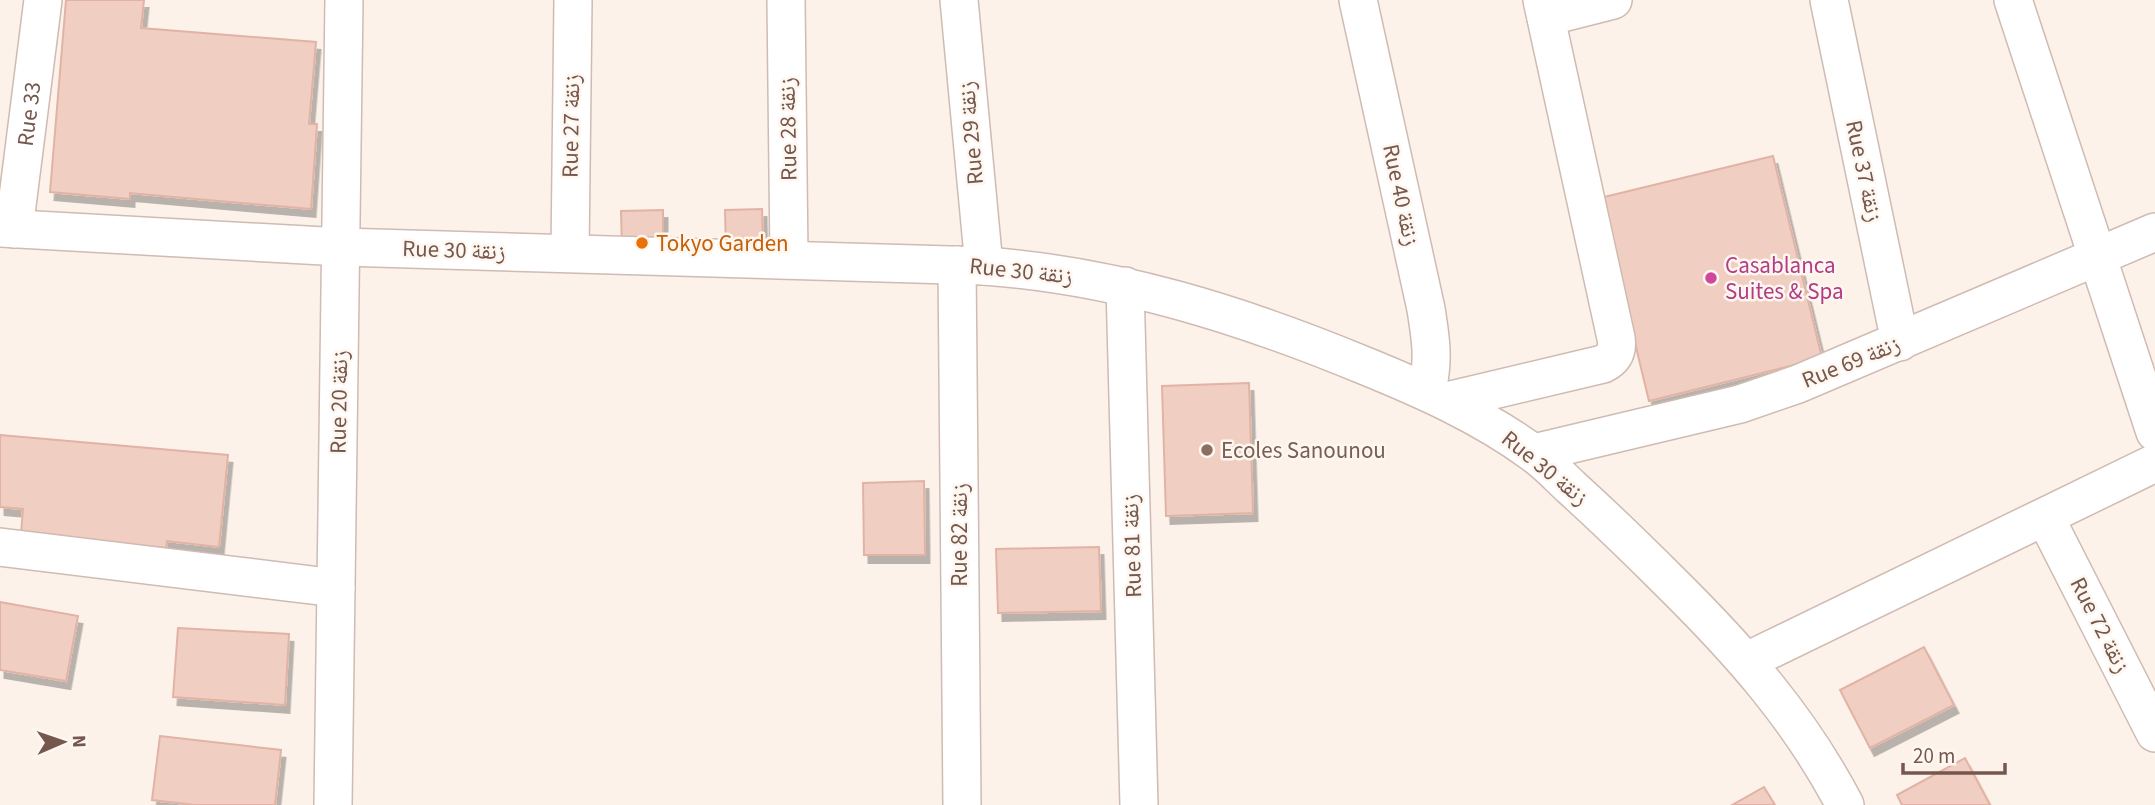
<svg xmlns="http://www.w3.org/2000/svg" width="2155" height="805" font-family="'Source Sans 3','Noto Naskh Arabic',sans-serif">
  <style>
    .building { fill: #f0cfc2; stroke: #e2b3a4; stroke-width: 2; filter: url(#shadow) }
    .lines { fill: none; stroke-linecap: round; stroke-linejoin: round }
    .minor-casing { stroke: #cfbbb2; stroke-width: 40 }
    .minor { stroke: #fff; stroke-width: 37 }
    .food-dot { fill: #e8710a; stroke: #fef7f0; stroke-width: 2.5 }
    .hotel-dot { fill: #d1479c; stroke: #fef7f0; stroke-width: 2.5 }
    .education-dot { fill: #8d6e63; stroke: #fef7f0; stroke-width: 2.5 }
    .labels { text-anchor: middle; dominant-baseline: central; stroke-width: 5; stroke-linejoin: round; paint-order: stroke }
    .street-label { font-size: 23px; fill: #75574e; stroke: #fef7f0 }
    .food-label { font-size: 23px; fill: #c56008; stroke: #fef7f0; text-anchor: start }
    .hotel-label { font-size: 23px; fill: #b23c85; stroke: #fef7f0; text-anchor: start }
    .education-label { font-size: 23px; fill: #785e54; stroke: #fef7f0; text-anchor: start }
  </style>
  <defs>
    <filter id="shadow"><feDropShadow dx="4.5" dy="8" stdDeviation="0" flood-color="#0004"/></filter>
  </defs>
  <rect width="100%" height="100%" fill="#fcf2ea"/>
  <g class="building">
    <polygon points="66,0 144,0 141,28 316,42 309,124 317,124 311,209 130,193 130,199 50,192"/>
    <polygon points="1773,156 1822,358 1649,401 1600,198"/>
    <polygon points="762,209 763,251 726,251 725,210"/>
    <polygon points="663,210 663,248 622,249 621,211"/>
    <polygon points="1249,383 1253,513 1166,516 1162,386"/>
    <polygon points="0,435 228,455 219,547 167,541 166,548 21,534 23,509 0,507"/>
    <polygon points="924,481 925,555 864,555 863,483"/>
    <polygon points="1099,547 1101,611 998,613 996,549"/>
    <polygon points="0,602 78,616 66,681 0,670"/>
    <polygon points="178,628 289,634 285,705 173,697"/>
    <polygon points="1924,647 1954,705 1870,748 1840,690"/>
    <polygon points="160,736 281,750 275,805 195,805 152,800"/>
    <polygon points="1965,758 1990,805 1902,805 1897,795"/>
    <polygon points="1764,787 1775,805 1732,805"/>
  </g>
  <g class="lines">
    <defs>
      <g id="minor">
        <polyline points="786,0 789,258"/>
        <polyline points="959,0 984,266"/>
        <path d="M1358,0L1426,309C1431,340 1434,360 1427,391"/>
        <polyline points="1829,0 1900,342"/>
        <polyline points="2013,0 2155,432"/>
        <polyline points="1546,17 1613,0"/>
        <path d="M0,228L342,247L984,266C1115,275 1242,315 1363,365C1422,389 1481,415 1533,453C1547,463 1559,476 1572,488C1605,518 1637,549 1668,580C1739,650 1799,717 1845,805"/>
        <path id="s1" d="M14,229L43,0"/>
        <polyline points="570,253 573,0"/>
        <polyline points="957,265 962,805"/>
        <polyline points="1125,286 1139,805"/>
        <path d="M1447,401L1603,364C1615,358 1618,351 1616,338L1542,0"/>
        <polyline points="1534,453 1740,404 1798,384 2155,232"/>
        <polyline points="2045,517 2155,733"/>
        <polyline points="0,547 336,588"/>
        <polyline points="1747,661 2155,463"/>
        <polyline points="333,805 344,0"/>
      </g>
    </defs>
    <use href="#minor" class="minor-casing"/>
    <use href="#minor" class="minor"/>
  </g>
  <circle class="food-dot" cx="642" cy="243" r="7"/>
  <circle class="hotel-dot" cx="1711" cy="278" r="7"/>
  <circle class="education-dot" cx="1207" cy="450" r="7"/>
  <g class="labels">
    <g class="street-label">
      <text stroke="none"><textPath href="#s1" startOffset="116">Rue 33</textPath></text>
      <text transform="translate(571 126) rotate(-89)">Rue 27 زنقة</text>
      <text transform="translate(788 129) rotate(-91)">Rue 28 زنقة</text>
      <text transform="translate(971 133) rotate(-95)">Rue 29 زنقة</text>
      <text transform="translate(1864 171) rotate(78)">Rue 37 زنقة</text>
      <text transform="translate(1401 195) rotate(78)">Rue 40 زنقة</text>
      <text transform="translate(454 250) rotate(2)">Rue 30 زنقة</text>
      <text transform="translate(1021 271) rotate(6)">Rue 30 زنقة</text>
      <text transform="translate(1851 362) rotate(-22)">Rue 69 زنقة</text>
      <text transform="translate(339 402) rotate(-89)">Rue 20 زنقة</text>
      <text transform="translate(1545 468) rotate(39)">Rue 30 زنقة</text>
      <text transform="translate(959 535) rotate(-90)">Rue 82 زنقة</text>
      <text transform="translate(1132 546) rotate(-92)">Rue 81 زنقة</text>
      <text transform="translate(2100 625) rotate(63)">Rue 72 زنقة</text>
    </g>
    <g class="food-label">
      <text x="656" y="243">Tokyo Garden</text>
    </g>
    <g class="hotel-label">
      <text x="1725" y="265">Casablanca<tspan x="1725" dy="26">Suites &amp; Spa</tspan></text>
    </g>
    <g class="education-label">
      <text x="1221" y="450">Ecoles Sanounou</text>
    </g>
  </g>
  <g transform="translate(63 742) rotate(88)" stroke="#fef7f0" stroke-width="5" paint-order="stroke">
  <path d="M0-5L12 26L0 18L-12 26Z" fill="#75574e"/>
  <text y="-10" font-size="19" font-weight="bold" text-anchor="middle" fill="#75574e">N</text>
  </g>
  <path d="M1903 763v10h102v-10" fill="none" stroke="#75574e" stroke-width="3.5"/>
  <text x="1913" y="763" font-size="21" fill="#75574e" stroke="#fef7f0" stroke-width="5" paint-order="stroke">20 m</text>
</svg>
